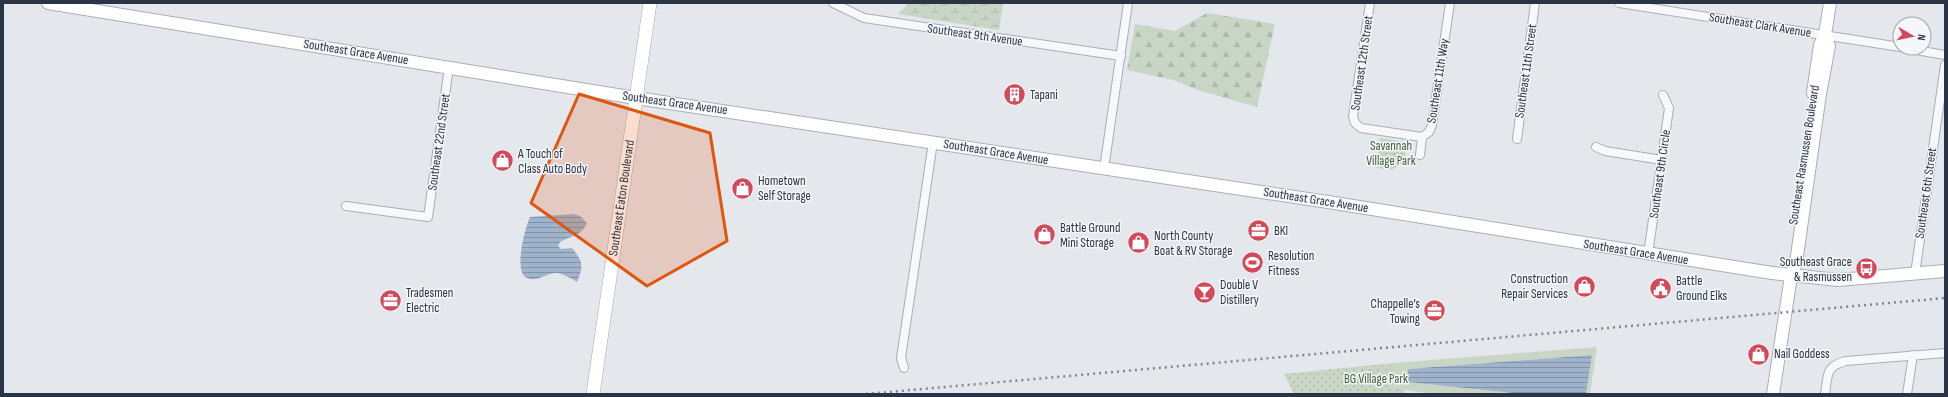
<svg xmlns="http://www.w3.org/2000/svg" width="1948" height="397" font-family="'Sofia Sans Condensed',sans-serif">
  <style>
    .grass { fill: #c9d6c5 }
    .forest { fill: url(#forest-firs) }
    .wetland { fill: url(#wetland-marsh) }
    .park { fill: url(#park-dots) }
    .water { fill: url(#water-rules) }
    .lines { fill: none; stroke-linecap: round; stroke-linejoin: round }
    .street-casing { stroke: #a9aeb7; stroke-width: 10 }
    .secondary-casing { stroke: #a9aeb7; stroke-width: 14 }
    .primary-casing { stroke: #a3abb8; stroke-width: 14 }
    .street { stroke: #f7f8fa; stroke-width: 8 }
    .secondary { stroke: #fff; stroke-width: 12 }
    .primary { stroke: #fff; stroke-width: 13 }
    .rail { stroke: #7d8696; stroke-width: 2.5; stroke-dasharray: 2 4; stroke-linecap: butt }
    .marked { fill: #df570f; fill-opacity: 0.2; stroke: #df570f; stroke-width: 3; stroke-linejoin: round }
    .labels { text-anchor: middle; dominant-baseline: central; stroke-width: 3; stroke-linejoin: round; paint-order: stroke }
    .street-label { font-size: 13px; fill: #2b3445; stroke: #f4f6f9 }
    .poi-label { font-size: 13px; fill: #2b3445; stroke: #f4f6f9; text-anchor: start }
    .park-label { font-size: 13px; fill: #3f6138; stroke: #f4f6f9 }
  </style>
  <defs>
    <pattern id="forest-firs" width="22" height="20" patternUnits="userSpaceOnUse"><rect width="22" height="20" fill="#c9d6c5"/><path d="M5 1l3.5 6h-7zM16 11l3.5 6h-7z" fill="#adb8ab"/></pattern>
    <pattern id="wetland-marsh" width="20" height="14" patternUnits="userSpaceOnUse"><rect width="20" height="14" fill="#c9d6c5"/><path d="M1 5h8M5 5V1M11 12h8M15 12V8" fill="none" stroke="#adb8ab"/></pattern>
    <pattern id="park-dots" width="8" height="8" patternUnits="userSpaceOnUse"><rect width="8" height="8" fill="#c9d6c5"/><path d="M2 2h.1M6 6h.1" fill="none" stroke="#adb8ab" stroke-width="1.8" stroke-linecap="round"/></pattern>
    <pattern id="water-rules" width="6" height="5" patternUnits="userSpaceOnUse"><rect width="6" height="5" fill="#9fb4cc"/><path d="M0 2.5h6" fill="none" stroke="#8293a7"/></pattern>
  </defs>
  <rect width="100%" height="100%" fill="#e4e7ec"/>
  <polygon class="grass" points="1597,347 1590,394 1586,394 1592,355 1408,369 1408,382 1522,394 1433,394 1393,388 1393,363"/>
  <polygon class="forest" points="1207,13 1275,24 1257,107 1201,91 1173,80 1127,70 1135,24 1175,31"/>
  <polygon class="wetland" points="909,3 1003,3 999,30 898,14"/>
  <g class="park">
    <polygon points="1380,138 1405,142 1406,162 1391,170 1376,168"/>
    <polygon points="1393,363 1393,387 1405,390 1404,394 1294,394 1284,374"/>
  </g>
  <g class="water">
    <path d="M574,214L580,216L587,223C582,236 570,236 560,242L558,246L561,249L572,248C583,262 584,265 577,282C571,278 563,274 557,273C547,272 537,283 527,278C513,272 525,228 530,217Z"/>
    <polygon points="1592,355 1586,394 1522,394 1408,382 1408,369"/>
  </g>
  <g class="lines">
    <defs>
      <g id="street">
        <polyline points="833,3 864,18 1121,56"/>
        <polyline points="1370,3 1353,116 1355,123 1361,128 1422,137"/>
        <polyline points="1619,3 1900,47"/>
        <polyline points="1904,48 1945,55"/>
        <polyline points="1517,139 1535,3"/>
        <polyline points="1596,147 1605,151 1662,160"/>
        <polyline points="1420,155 1422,137 1429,132 1432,125 1450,3"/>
        <polyline points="1104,169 1128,3"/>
        <polyline points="346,206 428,217 449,67"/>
        <polyline points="1648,254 1669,108 1663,95"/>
        <polyline points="1915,274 1945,65"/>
        <polyline points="904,368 901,358 933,142"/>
        <path d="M1825,394C1828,376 1825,366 1846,361L1945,353"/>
        <polyline points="1907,394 1913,355"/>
      </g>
      <g id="secondary">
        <polyline points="48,3 636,98 1328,202 1772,273 1838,280 1945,271"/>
        <polyline points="1813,93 1820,45 1825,35"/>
        <polyline points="1773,394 1791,276 1796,263 1820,94 1829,46 1825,35 1830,3"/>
      </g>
      <g id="primary">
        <path id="s1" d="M593,394L650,3"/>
      </g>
    </defs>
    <use href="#street" class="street-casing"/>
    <use href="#secondary" class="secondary-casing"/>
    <use href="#primary" class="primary-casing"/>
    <use href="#street" class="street"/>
    <use href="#secondary" class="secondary"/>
    <use href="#primary" class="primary"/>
    <polyline class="rail" points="866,394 1945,298"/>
  </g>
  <path class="marked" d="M579,94L710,133L727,241L647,286L531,203Z"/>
  <defs>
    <symbol id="building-disc" viewBox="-11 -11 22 22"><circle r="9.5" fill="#d1495b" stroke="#f4f6f9"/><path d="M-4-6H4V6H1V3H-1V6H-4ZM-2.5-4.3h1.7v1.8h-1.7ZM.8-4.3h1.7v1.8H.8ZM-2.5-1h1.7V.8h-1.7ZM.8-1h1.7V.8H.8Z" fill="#fff"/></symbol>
    <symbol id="shop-disc" viewBox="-11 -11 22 22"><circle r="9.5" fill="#d1495b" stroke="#f4f6f9"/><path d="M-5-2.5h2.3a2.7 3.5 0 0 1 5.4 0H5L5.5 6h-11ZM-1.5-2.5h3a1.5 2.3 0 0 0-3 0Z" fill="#fff"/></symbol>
    <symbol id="office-disc" viewBox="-11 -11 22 22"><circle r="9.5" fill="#d1495b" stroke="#f4f6f9"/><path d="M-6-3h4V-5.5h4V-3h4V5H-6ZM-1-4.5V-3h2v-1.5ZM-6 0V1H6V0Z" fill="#fff"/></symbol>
    <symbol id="stadium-disc" viewBox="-11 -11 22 22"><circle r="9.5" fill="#d1495b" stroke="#f4f6f9"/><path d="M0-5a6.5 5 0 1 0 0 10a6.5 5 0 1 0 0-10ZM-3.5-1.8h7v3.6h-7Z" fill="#fff"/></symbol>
    <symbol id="bus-disc" viewBox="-11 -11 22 22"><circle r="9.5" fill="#d1495b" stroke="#f4f6f9"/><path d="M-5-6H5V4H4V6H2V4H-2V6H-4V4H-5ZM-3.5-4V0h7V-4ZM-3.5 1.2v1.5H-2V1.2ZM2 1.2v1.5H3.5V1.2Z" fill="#fff"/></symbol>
    <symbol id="civic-disc" viewBox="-11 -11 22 22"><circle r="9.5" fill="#d1495b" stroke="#f4f6f9"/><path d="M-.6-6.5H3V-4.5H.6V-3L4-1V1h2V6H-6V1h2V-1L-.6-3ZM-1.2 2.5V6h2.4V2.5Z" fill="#fff"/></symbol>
    <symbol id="bar-disc" viewBox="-11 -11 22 22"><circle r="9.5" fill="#d1495b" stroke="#f4f6f9"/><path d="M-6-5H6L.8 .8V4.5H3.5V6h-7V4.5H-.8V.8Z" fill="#fff"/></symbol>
  </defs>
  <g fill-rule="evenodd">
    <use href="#building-disc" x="1002" y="82" width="25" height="25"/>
    <use href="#shop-disc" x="490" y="148" width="25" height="25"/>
    <use href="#shop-disc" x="730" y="176" width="25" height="25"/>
    <use href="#office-disc" x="1246" y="218" width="25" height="25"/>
    <use href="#shop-disc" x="1032" y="222" width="25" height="25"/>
    <use href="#shop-disc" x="1126" y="230" width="25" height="25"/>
    <use href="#stadium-disc" x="1240" y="250" width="25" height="25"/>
    <use href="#bus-disc" x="1854" y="256" width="25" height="25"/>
    <use href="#shop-disc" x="1572" y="274" width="25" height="25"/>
    <use href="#civic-disc" x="1648" y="276" width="25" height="25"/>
    <use href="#bar-disc" x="1192" y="280" width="25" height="25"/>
    <use href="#office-disc" x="378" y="288" width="25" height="25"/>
    <use href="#office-disc" x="1422" y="298" width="25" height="25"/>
    <use href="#shop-disc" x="1746" y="342" width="25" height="25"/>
  </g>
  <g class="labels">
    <g class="street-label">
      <text transform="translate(1760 25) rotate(9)">Southeast Clark Avenue</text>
      <text transform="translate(975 35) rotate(8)">Southeast 9th Avenue</text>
      <text transform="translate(356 52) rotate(9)">Southeast Grace Avenue</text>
      <text transform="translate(1362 63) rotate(-82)">Southeast 12th Street</text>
      <text transform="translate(1526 71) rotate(-82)">Southeast 11th Street</text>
      <text transform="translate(1438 81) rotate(-81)">Southeast 11th Way</text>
      <text transform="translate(675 103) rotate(8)">Southeast Grace Avenue</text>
      <text transform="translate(439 142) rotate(-82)">Southeast 22nd Street</text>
      <text transform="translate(996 152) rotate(9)">Southeast Grace Avenue</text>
      <text transform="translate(1804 155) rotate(-81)">Southeast Rasmussen Boulevard</text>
      <text transform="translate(1660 174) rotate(-82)">Southeast 9th Circle</text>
      <text transform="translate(1926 193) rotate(-82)">Southeast 6th Street</text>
      <text stroke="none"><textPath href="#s1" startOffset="198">Southeast Eaton Boulevard</textPath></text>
      <text transform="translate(1316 200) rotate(9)">Southeast Grace Avenue</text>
      <text transform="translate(1636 252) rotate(9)">Southeast Grace Avenue</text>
    </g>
    <g class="poi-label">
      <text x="1030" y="95">Tapani</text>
      <text x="518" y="154">A Touch of<tspan x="518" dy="15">Class Auto Body</tspan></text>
      <text x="758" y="181">Hometown<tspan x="758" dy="15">Self Storage</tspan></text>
      <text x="1060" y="228">Battle Ground<tspan x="1060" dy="15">Mini Storage</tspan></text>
      <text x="1274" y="231">BKI</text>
      <text x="1154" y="236">North County<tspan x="1154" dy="15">Boat &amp; RV Storage</tspan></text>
      <text x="1268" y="256">Resolution<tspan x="1268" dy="15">Fitness</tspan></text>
      <text x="1852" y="262" text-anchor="end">Southeast Grace<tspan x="1852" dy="15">&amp; Rasmussen</tspan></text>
      <text x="1568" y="279" text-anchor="end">Construction<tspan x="1568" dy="15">Repair Services</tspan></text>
      <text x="1676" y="281">Battle<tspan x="1676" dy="15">Ground Elks</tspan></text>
      <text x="1220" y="285">Double V<tspan x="1220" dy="15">Distillery</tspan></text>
      <text x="406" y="293">Tradesmen<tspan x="406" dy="15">Electric</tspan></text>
      <text x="1420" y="304" text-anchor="end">Chappelle’s<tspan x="1420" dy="15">Towing</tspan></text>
      <text x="1774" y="354">Nail Goddess</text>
    </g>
    <g class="park-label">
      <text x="1391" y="146">Savannah<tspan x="1391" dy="15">Village Park</tspan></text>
      <text x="1376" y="379">BG Village Park</text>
    </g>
  </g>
  <rect width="1948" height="397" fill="none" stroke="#2b3445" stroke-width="8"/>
  <g transform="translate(1912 36) rotate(99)"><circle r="19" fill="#f4f6f9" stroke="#a4a8b1"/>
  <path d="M0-3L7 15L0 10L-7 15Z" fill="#d1495b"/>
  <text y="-6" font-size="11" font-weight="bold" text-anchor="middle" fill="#2b3445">N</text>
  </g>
</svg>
